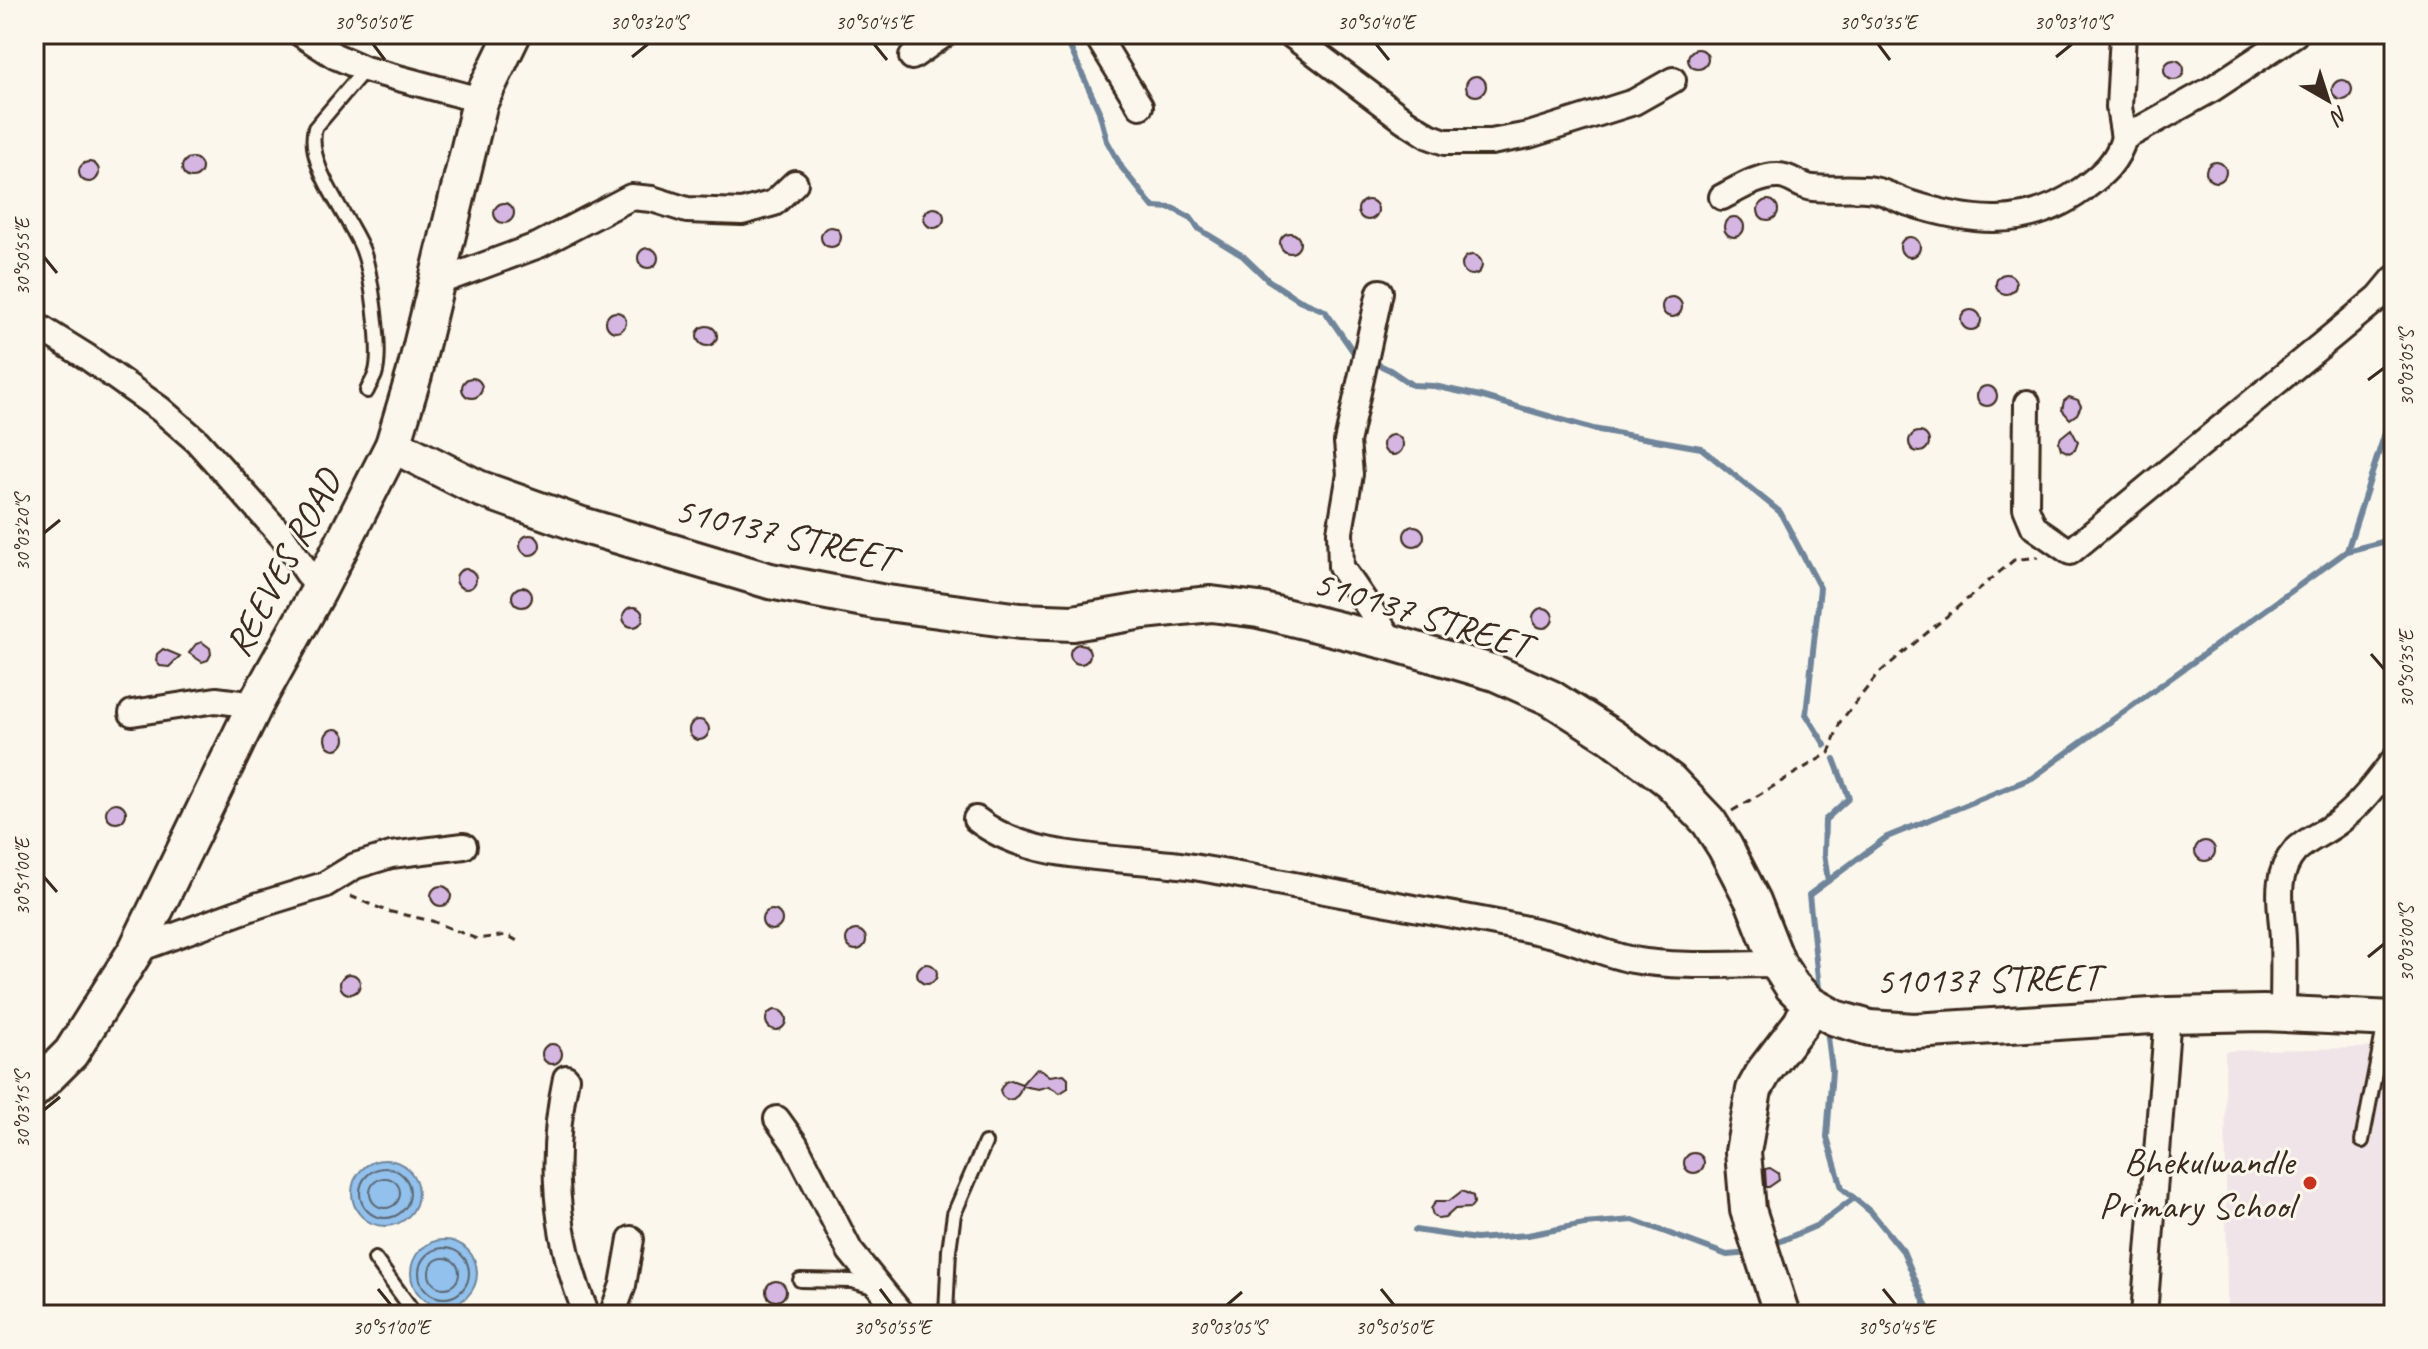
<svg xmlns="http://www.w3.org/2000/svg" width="2428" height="1349" font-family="Caveat,sans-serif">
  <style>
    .built { fill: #f0e4e9 }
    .water { fill: #91c1ec; stroke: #6f859a; stroke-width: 2 }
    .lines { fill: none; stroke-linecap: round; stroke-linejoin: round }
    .shore { stroke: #5d6670; stroke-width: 2 }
    .stream { stroke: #6f859a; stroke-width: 6 }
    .building { fill: #d5b6e2; stroke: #3b2a1e; stroke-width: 2 }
    .lane-casing { stroke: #3b2a1e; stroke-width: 18 }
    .street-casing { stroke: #3b2a1e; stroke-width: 30 }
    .secondary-casing { stroke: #3b2a1e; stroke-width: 40 }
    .path { stroke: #3b2a1e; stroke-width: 3; stroke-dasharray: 8 6; stroke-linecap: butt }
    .lane { stroke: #fbf7ec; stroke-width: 12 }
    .street { stroke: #fbf7ec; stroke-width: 24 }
    .secondary { stroke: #fbf7ec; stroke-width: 34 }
    .ticks { fill: none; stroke: #3b2a1e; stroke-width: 3 }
    .poi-dot { fill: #c8321e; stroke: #fbf7ec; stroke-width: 3 }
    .labels { text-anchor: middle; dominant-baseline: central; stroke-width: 6; stroke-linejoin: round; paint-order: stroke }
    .street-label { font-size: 38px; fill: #3b2a1e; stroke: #fbf7ec }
    .poi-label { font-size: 38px; fill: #3b2a1e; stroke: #fbf7ec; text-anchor: end }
    .neatline { fill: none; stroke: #3b2a1e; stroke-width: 3 }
    .ticks-label { font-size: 20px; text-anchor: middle; fill: #3b2a1e }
  </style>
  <rect width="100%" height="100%" fill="#fbf7ec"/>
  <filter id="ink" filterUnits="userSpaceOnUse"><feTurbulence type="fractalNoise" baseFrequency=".0125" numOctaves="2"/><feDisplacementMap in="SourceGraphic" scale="16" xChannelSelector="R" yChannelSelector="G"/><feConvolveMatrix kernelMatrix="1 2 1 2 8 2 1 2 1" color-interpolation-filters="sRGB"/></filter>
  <g filter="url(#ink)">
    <polygon class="built" points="2394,1047 2394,1315 2227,1315 2225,1051"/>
    <g class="water">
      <circle cx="385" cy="1193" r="33"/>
      <circle cx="444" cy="1273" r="33"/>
    </g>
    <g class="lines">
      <g class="shore">
        <circle cx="385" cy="1193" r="25"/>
        <circle cx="385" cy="1193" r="15"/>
        <circle cx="444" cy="1273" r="25"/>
        <circle cx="444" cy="1273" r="15"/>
      </g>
      <g class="stream">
        <polyline points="1064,34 1099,111 1107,141 1122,168 1153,207 1172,208 1190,217 1199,229 1243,256 1268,280 1299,300 1325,311 1357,357"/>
        <polyline points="1369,364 1377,364 1390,370 1412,385 1434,386 1480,396 1593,429 1701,448 1780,512 1820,588 1806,714 1825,745"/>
        <polyline points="2347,551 2394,405"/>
        <polyline points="1828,881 1824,853 1825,820 1849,798 1834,759"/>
        <polyline points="1819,988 1809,895 1887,837 2032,778 2347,551 2394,539"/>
        <polyline points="1827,1029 1832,1070 1827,1137 1842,1188 1872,1213 1903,1251 1930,1315"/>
        <polyline points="1415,1230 1476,1239 1528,1235 1584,1224 1633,1220 1727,1255 1751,1253"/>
        <polyline points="1774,1244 1818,1225 1854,1198"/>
      </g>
    </g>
    <g class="building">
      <circle cx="1698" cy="59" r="10"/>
      <circle cx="2174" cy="70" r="10"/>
      <circle cx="1476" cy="86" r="10"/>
      <circle cx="2342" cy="90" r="10"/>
      <circle cx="192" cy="168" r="10"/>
      <circle cx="2216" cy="172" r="10"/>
      <circle cx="89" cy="172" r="10"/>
      <circle cx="1768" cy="210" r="10"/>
      <circle cx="1368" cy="210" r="10"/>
      <circle cx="504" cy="213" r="10"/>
      <circle cx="934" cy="218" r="10"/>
      <circle cx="1734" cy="227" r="10"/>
      <circle cx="831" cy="237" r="10"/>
      <circle cx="1290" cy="243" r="10"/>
      <circle cx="1910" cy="247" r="10"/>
      <circle cx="648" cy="258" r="10"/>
      <circle cx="1472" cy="265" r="10"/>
      <circle cx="2006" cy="284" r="10"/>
      <circle cx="1672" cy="307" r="10"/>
      <circle cx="1971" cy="320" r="10"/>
      <circle cx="616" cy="322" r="10"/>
      <circle cx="707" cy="336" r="10"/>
      <circle cx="472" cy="388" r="10"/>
      <circle cx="1987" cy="396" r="10"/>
      <polygon points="2069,397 2078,400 2081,406 2077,414 2070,419 2062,410 2064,401"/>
      <polygon points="2071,429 2078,442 2075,450 2069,453 2061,449 2059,442 2061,437"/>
      <circle cx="1919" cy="442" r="10"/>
      <circle cx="1393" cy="445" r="10"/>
      <circle cx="1414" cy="536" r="10"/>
      <circle cx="530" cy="545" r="10"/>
      <circle cx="466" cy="579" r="10"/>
      <circle cx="522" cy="597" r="10"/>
      <circle cx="633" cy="617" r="10"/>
      <circle cx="1543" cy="618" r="10"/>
      <polygon points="202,642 210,648 211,654 208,660 202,662 189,653 196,644"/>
      <circle cx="1080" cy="654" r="10"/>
      <polygon points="163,649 180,656 169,667 160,666 156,661 157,654"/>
      <circle cx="699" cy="730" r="10"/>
      <circle cx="335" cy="739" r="10"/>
      <circle cx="116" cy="813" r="10"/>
      <circle cx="2205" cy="851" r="10"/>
      <circle cx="441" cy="896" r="10"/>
      <circle cx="772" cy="920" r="10"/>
      <circle cx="856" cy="940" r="10"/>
      <circle cx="927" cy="974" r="10"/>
      <circle cx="350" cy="984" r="10"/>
      <circle cx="776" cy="1020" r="10"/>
      <circle cx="552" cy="1054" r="10"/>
      <polygon points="1035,1069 1042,1070 1050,1076 1064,1074 1068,1078 1068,1088 1060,1093 1049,1086 1038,1089 1022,1086 1018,1095 1013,1099 1007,1100 1002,1096 1000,1090 1005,1082 1011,1080 1022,1084"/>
      <circle cx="1694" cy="1163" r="10"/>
      <polygon points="1770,1168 1778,1173 1779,1180 1769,1187 1766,1187 1765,1169"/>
      <polygon points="1462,1191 1473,1196 1474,1203 1470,1208 1455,1209 1445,1218 1438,1219 1433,1215 1431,1209 1436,1201 1449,1201"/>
      <circle cx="776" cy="1291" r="10"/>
    </g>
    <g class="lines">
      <defs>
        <g id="lane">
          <path d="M365,69L315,128C305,164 347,214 361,246C371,268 383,353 375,375C373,380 369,386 367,391"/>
          <polyline points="2362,1141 2385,1022"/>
          <polyline points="375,1259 416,1315"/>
          <polyline points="800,1280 852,1281 873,1287"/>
          <polyline points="946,1315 949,1250 954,1214 985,1143"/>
        </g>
        <g id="street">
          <polyline points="301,34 335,56 365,69 480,100"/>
          <polyline points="1096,34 1140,106"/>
          <polyline points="1290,34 1404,120 1429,136 1445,142 1491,142 1529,135 1634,102 1673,80"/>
          <polyline points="2123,34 2119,107 2124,138"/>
          <polyline points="912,57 945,34"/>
          <path d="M1722,197C1738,189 1759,175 1779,176C1790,176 1801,187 1813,188C1833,190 1854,187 1874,190C1886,192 1897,199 1909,203C1971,223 2027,230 2083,189C2103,174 2117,162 2124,138L2212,89L2295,34"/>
          <polyline points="436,283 539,245 631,197 652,199 687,210 742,212 774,203 795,183"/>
          <polyline points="1380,292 1347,442 1350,474 1340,532 1341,567 1393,643"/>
          <polyline points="34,324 87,357 160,409 197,441 283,537 319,590"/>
          <polyline points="2027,403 2026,508 2034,527 2070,552 2336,333 2379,297 2394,279"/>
          <polyline points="132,713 216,700 255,705"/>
          <path d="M976,819C1031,863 1121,856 1187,866C1261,878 1335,893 1408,907C1458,916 1508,924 1557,936C1582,943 1607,955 1633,960C1680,968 1730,964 1778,964"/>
          <polyline points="136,950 259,905 324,885 355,866 391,855 464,846"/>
          <path d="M2283,1014C2283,989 2284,964 2283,940C2282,909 2272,877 2295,851C2308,838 2327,832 2341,820C2362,803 2378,781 2394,760"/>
          <path d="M566,1078C549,1158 555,1239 587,1315"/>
          <polyline points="777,1119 795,1144 850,1251 902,1315"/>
          <polyline points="612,1315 623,1285 631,1239"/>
          <polyline points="2144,1315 2168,1015"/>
        </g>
        <g id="secondary">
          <polyline points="393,445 478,488 582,525 770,581 880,602 1020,621 1073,623 1143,611 1211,604 1259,610 1393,643 1495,673 1551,698 1612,737 1670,781 1709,822 1725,847 1753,901 1778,964 1792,986 1810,1004 1835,1018 1870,1028 1914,1031 2168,1015 2263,1013 2394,1019"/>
          <polyline points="34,1090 71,1053 136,950 255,705 319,590 393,445 414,375 480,102 513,34"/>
          <polyline points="1782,1315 1748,1210 1743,1152 1754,1090 1765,1070 1801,1023 1810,1004"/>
        </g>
      </defs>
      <use href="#lane" class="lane-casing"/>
      <use href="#street" class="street-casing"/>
      <use href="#secondary" class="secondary-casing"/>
      <g class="path">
        <polyline points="1732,811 1829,753 1840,722 1879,673 2014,560 2038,557"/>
        <polyline points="350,896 387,911 432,921 477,939 507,935 519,942"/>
      </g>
      <use href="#lane" class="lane"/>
      <use href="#street" class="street"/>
      <use href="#secondary" class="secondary"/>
    </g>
  </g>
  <path class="ticks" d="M373,44L385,60M874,44L887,60M1376,44L1389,60M1878,44L1890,60M632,57L648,44M2056,57L2072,44M44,257L57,273M2368,380L2384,368M44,533L60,520M2371,654L2384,669M44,877L57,892M2368,957L2384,944M44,1110L60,1097M378,1289L391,1305M880,1289L892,1305M1381,1289L1394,1305M1883,1289L1896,1305M1227,1305L1242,1292"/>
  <circle class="poi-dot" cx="2310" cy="1183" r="8"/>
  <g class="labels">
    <g class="street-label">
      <text transform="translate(785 534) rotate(13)">510137 STREET</text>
      <text transform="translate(283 563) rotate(-62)">REEVES ROAD</text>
      <text transform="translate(1422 614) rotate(17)">510137 STREET</text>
      <text transform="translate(1988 979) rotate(-1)">510137 STREET</text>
    </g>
    <g class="poi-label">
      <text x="2294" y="1161">Bhekulwandle<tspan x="2294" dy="44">Primary School</tspan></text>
    </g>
  </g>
  <rect width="2428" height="1349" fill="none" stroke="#fbf7ec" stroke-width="88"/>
  <g transform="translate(2328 100) rotate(141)" stroke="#fbf7ec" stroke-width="6" paint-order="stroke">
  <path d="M0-6L14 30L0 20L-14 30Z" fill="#3b2a1e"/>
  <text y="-12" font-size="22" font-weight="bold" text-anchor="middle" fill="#3b2a1e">N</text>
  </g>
  <rect x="44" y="44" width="2340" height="1261" class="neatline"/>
  <g class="ticks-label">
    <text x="373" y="29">30°50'50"E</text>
    <text x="648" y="29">30°03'20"S</text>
    <text x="874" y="29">30°50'45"E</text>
    <text x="1376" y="29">30°50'40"E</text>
    <text x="1878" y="29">30°50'35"E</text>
    <text x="2072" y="29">30°03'10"S</text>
    <text transform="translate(22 257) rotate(-90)" y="7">30°50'55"E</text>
    <text transform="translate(2406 368) rotate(-90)" y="7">30°03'05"S</text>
    <text transform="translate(22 533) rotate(-90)" y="7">30°03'20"S</text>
    <text transform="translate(2406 669) rotate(-90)" y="7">30°50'35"E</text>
    <text transform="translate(22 877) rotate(-90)" y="7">30°51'00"E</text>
    <text transform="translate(2406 944) rotate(-90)" y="7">30°03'00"S</text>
    <text transform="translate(22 1110) rotate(-90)" y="7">30°03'15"S</text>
    <text x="391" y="1334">30°51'00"E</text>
    <text x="892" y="1334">30°50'55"E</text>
    <text x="1227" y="1334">30°03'05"S</text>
    <text x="1394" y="1334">30°50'50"E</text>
    <text x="1896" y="1334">30°50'45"E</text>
  </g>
</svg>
